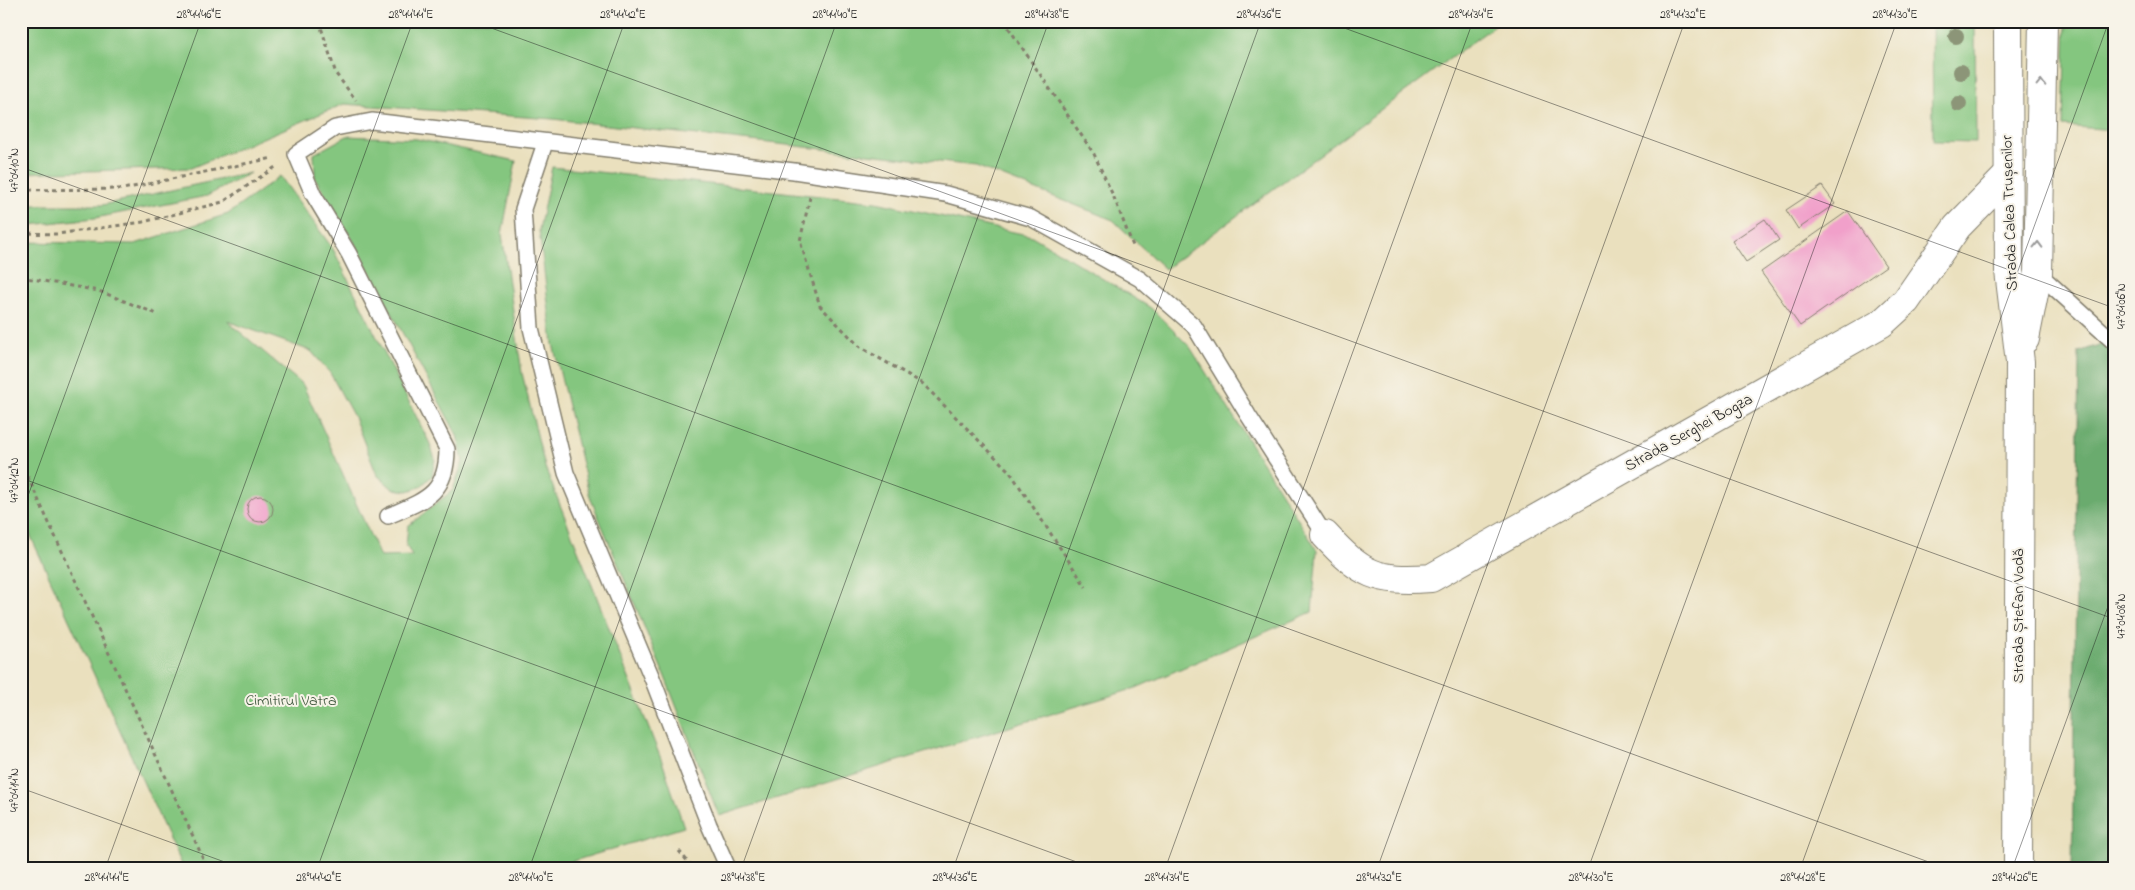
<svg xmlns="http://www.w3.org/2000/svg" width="2135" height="890" font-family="'Indie Flower',sans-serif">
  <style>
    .green { fill: #84c67f; stroke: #50714e }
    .forest { fill: #6bab6e; stroke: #446445 }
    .building { fill: #f1a0ca }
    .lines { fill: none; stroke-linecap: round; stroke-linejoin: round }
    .service-casing { stroke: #837e6d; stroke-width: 18 }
    .minor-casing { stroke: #837e6d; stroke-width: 30 }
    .trunk-casing { stroke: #837e6d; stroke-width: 30 }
    .path { stroke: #837e6d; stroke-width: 3; stroke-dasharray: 4 4; stroke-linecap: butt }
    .service { stroke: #fff; stroke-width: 15 }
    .minor { stroke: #fff; stroke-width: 28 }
    .trunk { stroke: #fff; stroke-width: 28 }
    .tree { fill: #8c9578 }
    .oneway { stroke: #999 }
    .ticks { fill: none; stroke: #1c1c1c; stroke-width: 1; stroke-opacity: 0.45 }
    .labels { text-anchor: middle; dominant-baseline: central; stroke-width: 4; stroke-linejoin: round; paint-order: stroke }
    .street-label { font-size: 16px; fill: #1c1c1c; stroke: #f7f3e8 }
    .park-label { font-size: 16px; fill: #40583f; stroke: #f7f3e8 }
    .neatline { fill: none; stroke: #1c1c1c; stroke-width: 2 }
    .ticks-label { font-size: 12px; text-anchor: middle; fill: #1c1c1c }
  </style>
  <rect width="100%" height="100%" fill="#f7f3e8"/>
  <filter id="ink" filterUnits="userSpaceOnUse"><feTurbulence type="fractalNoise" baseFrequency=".02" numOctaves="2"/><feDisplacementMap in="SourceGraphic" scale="10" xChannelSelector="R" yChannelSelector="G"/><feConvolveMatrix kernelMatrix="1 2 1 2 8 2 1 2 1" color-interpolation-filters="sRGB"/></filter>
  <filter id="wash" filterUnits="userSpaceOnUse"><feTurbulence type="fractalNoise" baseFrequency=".0096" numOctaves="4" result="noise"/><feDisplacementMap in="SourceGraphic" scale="20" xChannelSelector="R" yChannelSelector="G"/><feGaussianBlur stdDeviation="1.12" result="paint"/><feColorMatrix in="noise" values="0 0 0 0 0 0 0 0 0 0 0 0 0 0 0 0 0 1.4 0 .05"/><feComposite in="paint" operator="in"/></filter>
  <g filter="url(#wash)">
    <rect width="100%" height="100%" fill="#eae0be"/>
    <g class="green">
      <polygon points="21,21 1501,21 1165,269 1113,220 976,166 553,119 344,104 191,168 21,173"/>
      <polygon points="1932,21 1975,21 1976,142 1933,141"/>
      <polygon points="2066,21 2114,21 2114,130 2063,126"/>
      <polygon points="347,136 417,139 516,161 502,234 522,373 545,467 663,764 684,827 567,863 569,869 183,869 21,515 21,242 135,244 228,214 280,176 333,249 430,444 435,459 432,476 420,487 408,491 393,489 377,475 354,417 330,373 311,351 227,321 303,385 380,557 412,556 406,545 408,526 453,490 463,461 457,435 354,242 315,178 314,154"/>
      <polygon points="552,167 876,202 1032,236 1151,308 1190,347 1317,550 1312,612 1136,688 719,816 665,677 590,497 553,344 539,230"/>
      <polygon points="250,173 207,196 95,218 21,226 21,205 102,205"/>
    </g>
    <polygon class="forest" points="2104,343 2114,353 2114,869 2072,869 2079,352"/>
    <g id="blocks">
      <g class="building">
        <polygon points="1822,186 1835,204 1798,229 1786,210"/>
        <polygon points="1848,211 1886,266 1800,326 1761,272"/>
        <polygon points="1765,219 1779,240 1746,262 1732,241"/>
        <circle cx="260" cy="509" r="13"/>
      </g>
    </g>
  </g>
  <g filter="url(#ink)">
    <use href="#blocks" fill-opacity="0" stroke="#837e6d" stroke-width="1"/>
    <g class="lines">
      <defs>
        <g id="service">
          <polyline points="545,143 523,209 531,328 566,473 652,678 709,825 728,868"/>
          <polyline points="2038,273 2114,342"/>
          <path d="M388,516C425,500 447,494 447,449L349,254L313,194L296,154L335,128L372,121L794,171L946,194L1031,218L1140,279L1194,326L1248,415L1325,535"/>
        </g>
        <path id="minor" d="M1325,535C1362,575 1376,582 1431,578L1882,323L1906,301L1957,227L2007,176"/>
        <g id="trunk">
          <polyline points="2008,21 2009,271 2020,362 2018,869"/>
          <polyline points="2025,339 2038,273 2043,21"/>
        </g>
      </defs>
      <use href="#service" class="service-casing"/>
      <use href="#minor" class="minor-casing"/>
      <use href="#trunk" class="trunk-casing"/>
      <g class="path">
        <polyline points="319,21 336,74 356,100"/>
        <polyline points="1004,21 1094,154 1115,200 1133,246"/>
        <polyline points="21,190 123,189 273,158"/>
        <polyline points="810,197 800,241 820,306 860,347 922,383 1010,472 1086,587"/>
        <polyline points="21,233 57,234 143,222 223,202 277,166"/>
        <polyline points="21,277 99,291 157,314"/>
        <polyline points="21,462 208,869"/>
        <polyline points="679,851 694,869"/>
      </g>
      <use href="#service" class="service"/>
      <use href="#minor" class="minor"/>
      <use href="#trunk" class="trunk"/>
    </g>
    <g class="tree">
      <circle cx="1956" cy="36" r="8"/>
      <circle cx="1961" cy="72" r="8"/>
      <circle cx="1959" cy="104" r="8"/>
    </g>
    <defs><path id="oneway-chevron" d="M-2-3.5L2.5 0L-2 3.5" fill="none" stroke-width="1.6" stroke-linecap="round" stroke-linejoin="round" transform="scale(1.25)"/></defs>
    <g class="oneway">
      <use href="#oneway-chevron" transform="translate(2041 83) rotate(-89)"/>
      <use href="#oneway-chevron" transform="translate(2038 245) rotate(-89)"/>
    </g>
  </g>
  <path class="ticks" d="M472,21L2114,619M1325,21L2114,308M21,167L1948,869M21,478L1096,869M21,515L201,21M21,788L244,869M105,869L413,21M317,869L625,21M529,869L837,21M741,869L1049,21M953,869L1261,21M1165,869L1473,21M1377,869L1685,21M1588,869L1897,21M1800,869L2109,21M2012,869L2114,590"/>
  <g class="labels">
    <g class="street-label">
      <text transform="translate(2010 213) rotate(-92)">Strada Calea Trușenilor</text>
      <text transform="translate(1689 433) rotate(-29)">Strada Serghei Bogza</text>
      <text transform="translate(2019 616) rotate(-90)">Strada Ștefan Vodă</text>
    </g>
    <g class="park-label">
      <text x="291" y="701">Cimitirul Vatra</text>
    </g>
  </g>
  <rect width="2135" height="890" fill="none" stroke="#f7f3e8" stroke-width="55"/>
  <rect x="28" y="28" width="2080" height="834" class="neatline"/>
  <g class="ticks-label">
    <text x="199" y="18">28°44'46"E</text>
    <text x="411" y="18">28°44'44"E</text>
    <text x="623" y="18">28°44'42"E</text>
    <text x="835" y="18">28°44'40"E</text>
    <text x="1047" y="18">28°44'38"E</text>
    <text x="1259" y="18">28°44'36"E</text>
    <text x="1471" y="18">28°44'34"E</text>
    <text x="1683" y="18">28°44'32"E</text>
    <text x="1895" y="18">28°44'30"E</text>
    <text transform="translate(14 170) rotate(-90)" y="4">47°04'10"N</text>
    <text transform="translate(2121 306) rotate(-90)" y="4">47°04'06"N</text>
    <text transform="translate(14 480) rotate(-90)" y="4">47°04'12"N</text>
    <text transform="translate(2121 616) rotate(-90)" y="4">47°04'08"N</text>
    <text transform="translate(14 790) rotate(-90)" y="4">47°04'14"N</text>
    <text x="107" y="881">28°44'44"E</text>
    <text x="319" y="881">28°44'42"E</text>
    <text x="531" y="881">28°44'40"E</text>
    <text x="743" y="881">28°44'38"E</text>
    <text x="955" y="881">28°44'36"E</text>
    <text x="1167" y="881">28°44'34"E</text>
    <text x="1379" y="881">28°44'32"E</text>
    <text x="1591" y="881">28°44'30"E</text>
    <text x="1803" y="881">28°44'28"E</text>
    <text x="2015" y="881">28°44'26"E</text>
  </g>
</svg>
